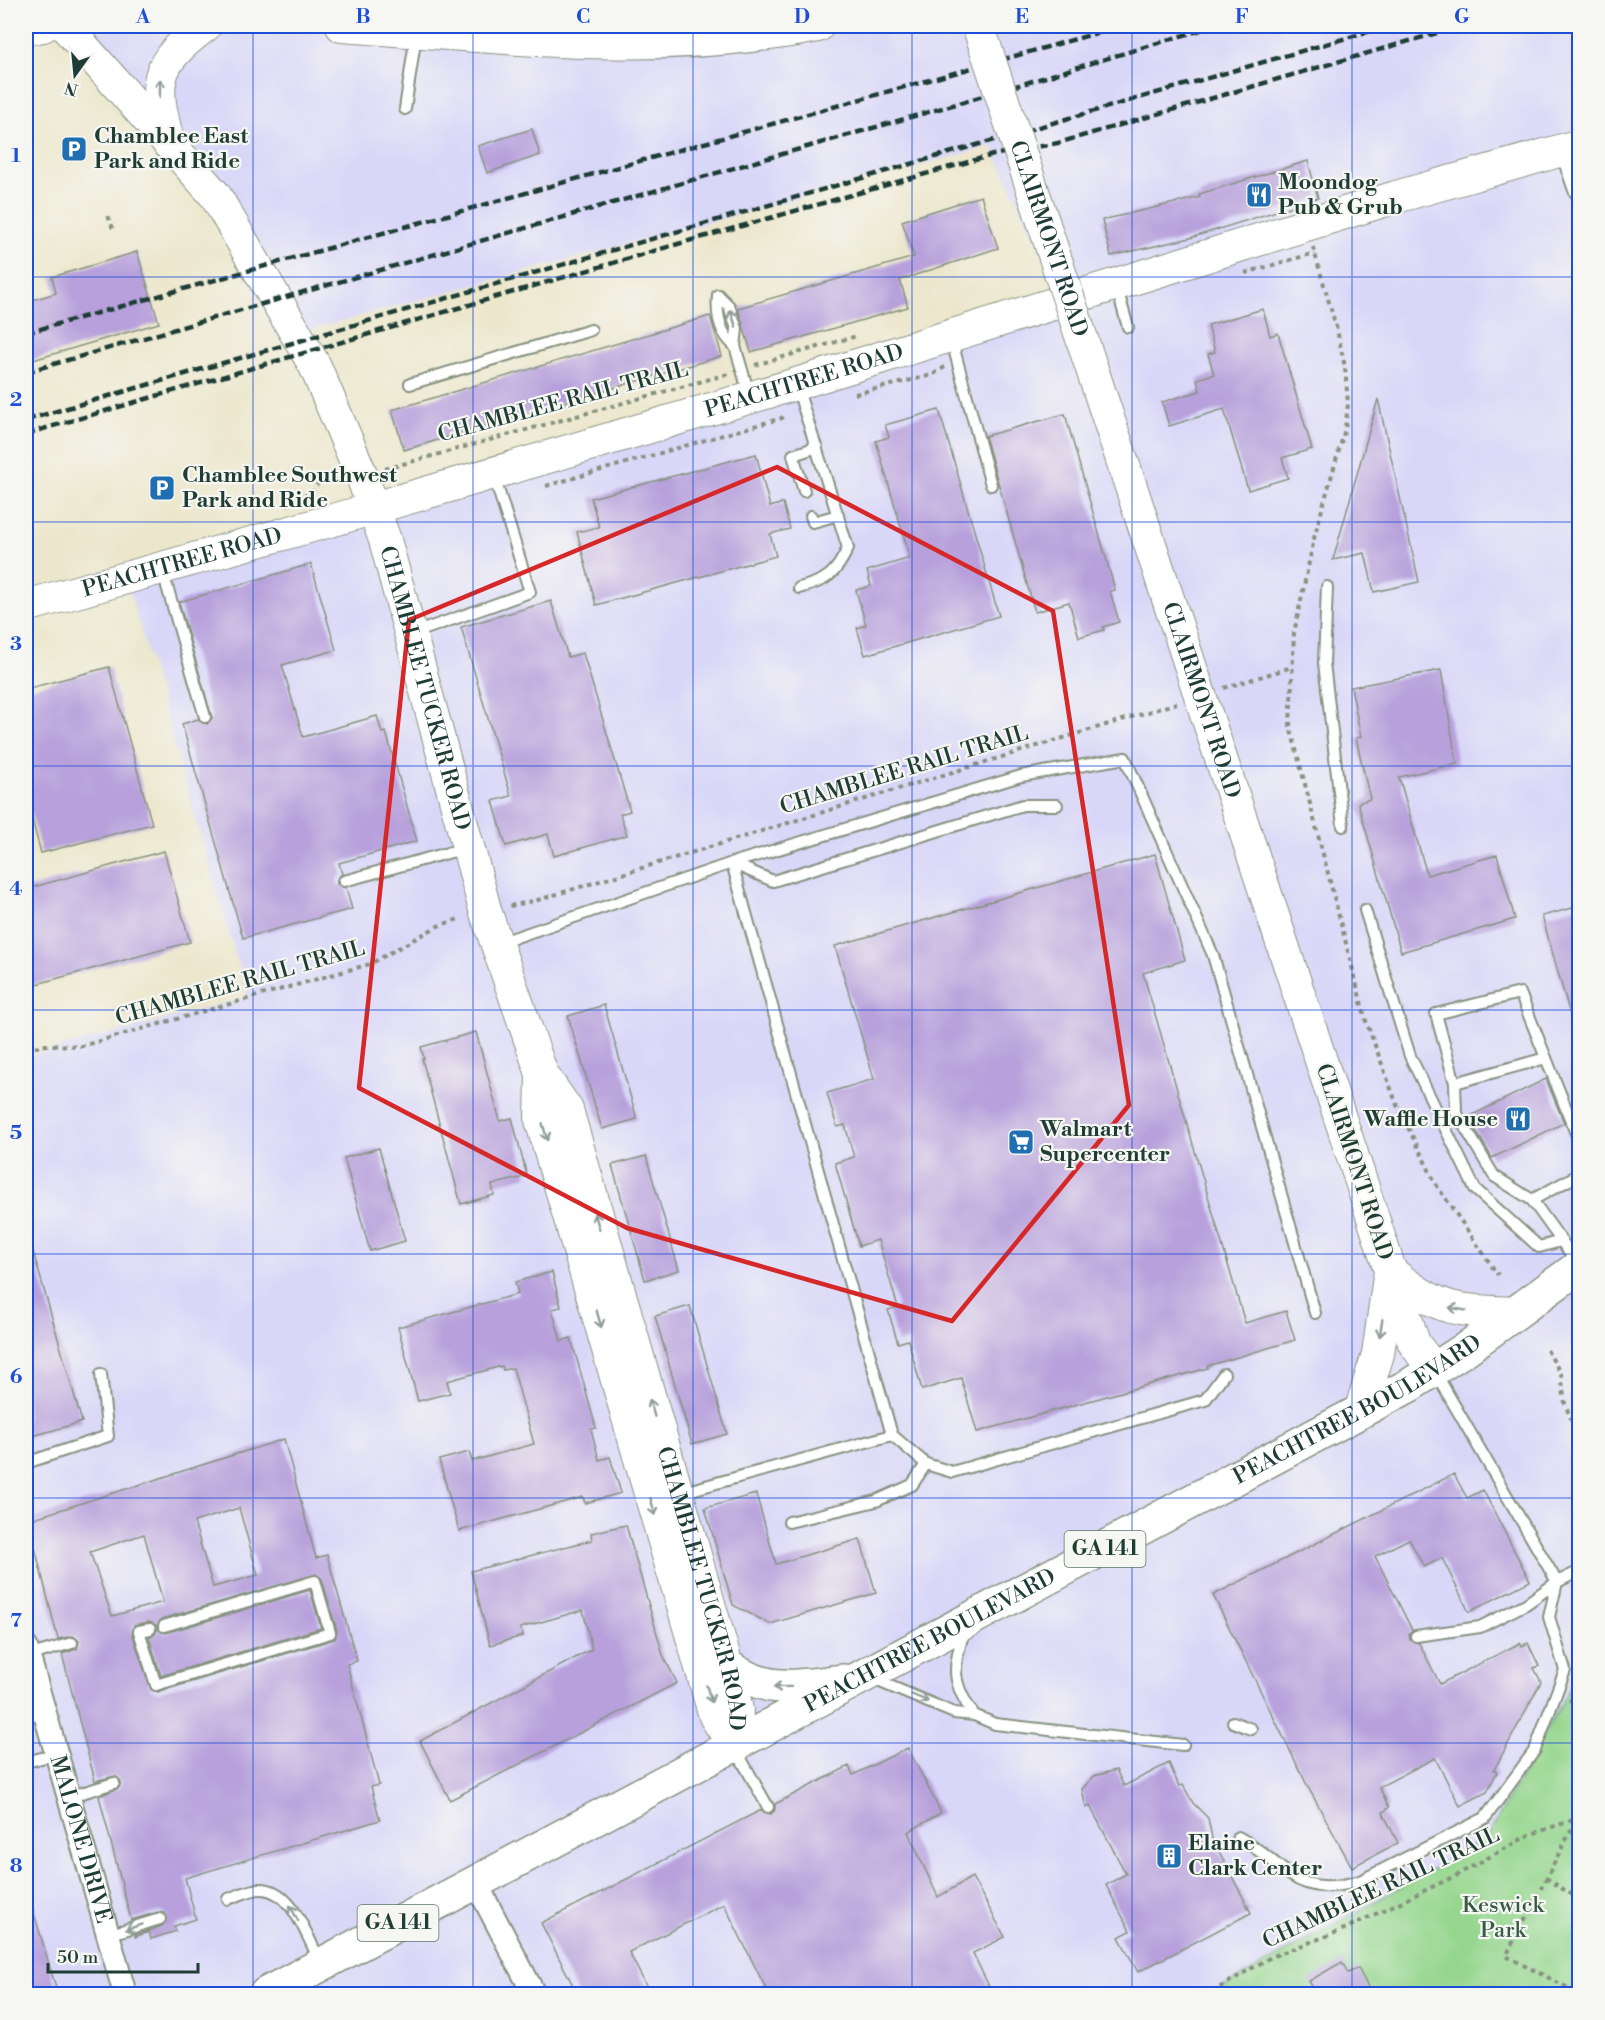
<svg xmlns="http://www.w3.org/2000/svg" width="1605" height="2020" font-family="'Libre Bodoni',serif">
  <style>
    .built { fill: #d9d7f8 }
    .green { fill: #94d68d; stroke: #5a8a60; stroke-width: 1.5 }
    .building { fill: #b7a0db; fill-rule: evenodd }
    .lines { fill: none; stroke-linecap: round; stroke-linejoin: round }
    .lane-casing { stroke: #869280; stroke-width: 14 }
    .street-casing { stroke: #869280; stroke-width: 26 }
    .secondary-casing { stroke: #869280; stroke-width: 34 }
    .highway-casing { stroke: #869280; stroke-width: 36 }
    .path { stroke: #869280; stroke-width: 4; stroke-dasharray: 4.5 4.5; stroke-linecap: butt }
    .lane { stroke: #fff; stroke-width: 10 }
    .street { stroke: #fff; stroke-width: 22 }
    .secondary { stroke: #fff; stroke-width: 32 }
    .highway { stroke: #fff; stroke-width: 33 }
    .rail { stroke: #1f3d34; stroke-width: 4.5; stroke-dasharray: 9 4.5; stroke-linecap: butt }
    .secondary-bridge-casing { stroke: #869280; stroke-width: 34; stroke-linecap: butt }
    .secondary-bridge { stroke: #fff; stroke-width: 32 }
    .oneway { stroke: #8f9e9a }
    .marked { fill: none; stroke: #d62828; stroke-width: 4.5; stroke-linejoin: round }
    .grid { fill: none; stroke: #1d4ed8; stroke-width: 1.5; stroke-opacity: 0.55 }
    .labels { text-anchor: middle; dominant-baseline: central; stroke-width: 4.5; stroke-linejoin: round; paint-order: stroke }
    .shield { fill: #f6f6f2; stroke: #60746d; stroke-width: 1.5 }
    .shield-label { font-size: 21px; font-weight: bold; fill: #1f3d34 }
    .poi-label { font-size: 22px; font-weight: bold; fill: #1f3d34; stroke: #f6f6f2; text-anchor: start }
    .street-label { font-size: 22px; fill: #1f3d34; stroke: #f6f6f2 }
    .park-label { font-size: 22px; fill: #365c46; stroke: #f6f6f2 }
    .neatline { fill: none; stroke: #1d4ed8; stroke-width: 2 }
    .grid-label { font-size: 20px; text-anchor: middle; font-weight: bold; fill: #1d4ed8 }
  </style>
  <rect width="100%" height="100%" fill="#f6f6f2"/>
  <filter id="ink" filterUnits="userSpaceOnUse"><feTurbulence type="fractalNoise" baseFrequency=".0167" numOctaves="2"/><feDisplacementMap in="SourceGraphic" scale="12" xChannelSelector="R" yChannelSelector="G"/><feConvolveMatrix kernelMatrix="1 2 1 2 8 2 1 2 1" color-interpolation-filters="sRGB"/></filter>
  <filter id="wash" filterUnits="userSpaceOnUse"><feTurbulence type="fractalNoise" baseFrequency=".008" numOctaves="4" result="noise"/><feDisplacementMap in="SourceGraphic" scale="24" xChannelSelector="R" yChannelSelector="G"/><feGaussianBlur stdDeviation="1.35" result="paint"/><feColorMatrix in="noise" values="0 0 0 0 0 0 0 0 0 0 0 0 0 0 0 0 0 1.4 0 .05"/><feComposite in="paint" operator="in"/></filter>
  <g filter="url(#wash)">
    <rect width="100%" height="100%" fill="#ece7cc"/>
    <polygon class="built" points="90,26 1579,26 1580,1792 1366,1907 1212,1994 26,1994 26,1057 248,997 124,573 1061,293 992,146 278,338 206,187 125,91"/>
    <polygon class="green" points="1579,1671 1579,1994 1212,1994 1487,1838"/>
    <g id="blocks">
      <g class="building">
        <polygon points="532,129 540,155 487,173 478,146"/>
        <polygon points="1308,161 1318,198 1190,238 1111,256 1102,220 1200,197 1199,194"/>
        <polygon points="981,196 998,248 900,280 908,307 751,352 738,308 914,257 902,221"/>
        <polygon points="137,252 159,323 26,362 26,302 56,293 52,277"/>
        <polygon points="1263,309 1270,336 1278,333 1312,449 1282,458 1288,478 1248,490 1224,409 1169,426 1162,402 1200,391 1197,379 1214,374 1208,354 1215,352 1208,325"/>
        <polygon points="710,316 722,356 404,450 392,410"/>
        <polygon points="1378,399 1419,582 1374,592 1365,553 1333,560"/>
        <polygon points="939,410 999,616 865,655 857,628 866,625 856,590 871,586 867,571 910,558 876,441 889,437 885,425"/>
        <polygon points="1065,414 1115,590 1110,591 1119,622 1103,627 1104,630 1079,637 1069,602 1035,612 985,436"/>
        <polygon points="756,454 770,507 783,503 790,529 770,534 776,556 596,605 577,532 599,527 591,498"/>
        <polygon points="311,564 336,650 282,665 303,737 377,716 382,733 386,732 417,841 339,863 342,874 337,879 337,884 346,888 352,909 243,938 182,724 198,719 207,724 212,718 179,602"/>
        <polygon points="551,601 568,657 583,653 630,811 620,814 627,835 554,856 548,834 506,846 493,801 511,796 461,627"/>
        <polygon points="109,667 152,824 41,853 26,797 26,689"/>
        <polygon points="1441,670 1457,764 1399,777 1427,875 1497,855 1515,919 1401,952 1358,803 1370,799 1356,738 1361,737 1351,687"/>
        <polygon points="164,851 190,942 26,987 26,889"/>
        <polygon points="1155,854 1185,960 1143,973 1245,1323 1286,1311 1295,1340 1207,1366 1208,1368 977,1432 961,1378 922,1390 908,1340 898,1343 888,1310 898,1307 878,1240 859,1246 835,1163 854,1157 845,1125 837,1127 827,1093 874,1079 835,946"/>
        <polygon points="1580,906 1580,1031 1575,1032 1542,916"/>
        <polygon points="604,1005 637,1119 602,1129 568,1016"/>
        <polygon points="476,1032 500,1121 512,1118 527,1176 492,1185 494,1195 461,1204 422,1059 424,1059 421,1047"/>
        <polygon points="1546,1079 1564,1123 1492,1158 1468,1117"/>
        <polygon points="379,1148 405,1241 370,1251 344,1158"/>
        <polygon points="646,1156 679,1270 645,1280 612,1165"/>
        <polygon points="26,1241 30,1241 82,1422 26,1438"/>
        <polygon points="552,1272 561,1307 552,1309 561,1341 571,1338 596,1428 591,1429 599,1460 610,1457 621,1493 585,1503 583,1497 459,1531 439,1460 469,1452 472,1461 534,1444 513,1368 503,1370 502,1366 447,1381 450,1393 418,1401 398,1327 518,1294 515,1282"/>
        <polygon points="690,1306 727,1434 692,1444 655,1316"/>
        <path d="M284,1439L316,1558L327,1555L357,1661L347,1664L379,1785L371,1787L380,1820L185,1878L196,1919L174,1926L176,1931L151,1939L149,1932L135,1937V1935L163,1926L167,1917L165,1913L158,1912L131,1920L99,1796L119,1788L121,1781L115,1776L95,1781L62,1654L77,1649L79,1641L73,1636L58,1639L28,1520ZM239,1508L258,1575L213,1587L194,1522ZM144,1534L163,1602L112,1616L90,1552ZM316,1574L322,1579L337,1631L335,1639L158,1692L151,1690L132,1633L134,1625L149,1622L157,1626L162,1619Z"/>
        <polygon points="1454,1474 1467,1498 1483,1490 1530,1581 1469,1612 1442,1558 1424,1567 1409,1539 1375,1556 1412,1630 1409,1634 1410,1640 1419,1643 1440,1684 1520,1643 1522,1646 1528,1643 1539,1666 1534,1668 1541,1682 1494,1770 1497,1772 1487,1792 1460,1806 1435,1758 1379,1787 1389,1807 1383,1813 1398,1843 1352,1867 1308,1787 1213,1595"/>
        <polygon points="756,1494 776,1564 860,1539 876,1593 770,1624 733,1605 705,1508"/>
        <polygon points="626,1525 663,1655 677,1683 450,1800 420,1741 592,1649 583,1610 520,1628 523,1636 490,1645 471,1571 592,1540 591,1533"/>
        <polygon points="310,1590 321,1628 161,1676 149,1637 155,1634 157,1629 166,1633"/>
        <polygon points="908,1748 941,1813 908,1832 938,1897 972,1877 1005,1937 973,1953 993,1995 769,1995 724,1904 629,1952 651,1995 578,1995 541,1923 761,1810 771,1814 775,1810 775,1804 849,1766 853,1775"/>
        <polygon points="1169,1763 1179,1786 1183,1785 1193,1803 1208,1818 1212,1838 1251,1913 1138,1972 1119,1937 1130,1931 1106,1885 1126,1874 1090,1806 1086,1808 1082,1789 1094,1776 1116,1770 1124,1786"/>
        <polygon points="30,1899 58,1995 26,1995 26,1900"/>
        <polygon points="1342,1962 1348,1973 1358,1968 1372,1995 1317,1995 1309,1981"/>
      </g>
    </g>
  </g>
  <g filter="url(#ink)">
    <use href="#blocks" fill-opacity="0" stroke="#869280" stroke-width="1.5"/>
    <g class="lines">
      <defs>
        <g id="lane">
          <polyline points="405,109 416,34"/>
          <polyline points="1116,285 1128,327"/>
          <polyline points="718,295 729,306 737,329 735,346 749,394"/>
          <path d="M718,295C716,315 719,333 735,346"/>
          <polyline points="951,338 991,485"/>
          <polyline points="410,384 591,330"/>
          <path d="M797,387L848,548C836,574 827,581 799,588"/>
          <polyline points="804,491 793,455 817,447"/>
          <polyline points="811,516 813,522 838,515"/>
          <polyline points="162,569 205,717"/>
          <polyline points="1327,587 1324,663 1343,826"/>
          <polyline points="414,633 530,592 494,476"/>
          <polyline points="1057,805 1023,805 773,881 732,863 892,1435 926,1464 952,1472 1205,1400 1224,1374"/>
          <polyline points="344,881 466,848"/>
          <polyline points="1365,910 1410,1056 1475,1189 1539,1247 1561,1241"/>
          <polyline points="499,943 732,863 1021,776 1125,758 1213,955 1315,1313"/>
          <polyline points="1455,1083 1436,1014 1520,993 1546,1058"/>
          <polyline points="1532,1200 1494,1176 1456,1112 1455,1083 1546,1058 1577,1136 1578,1175"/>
          <polyline points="1578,1264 1532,1200 1578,1175 1580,1178"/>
          <polyline points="26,1463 108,1436 101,1374"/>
          <polyline points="680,1493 892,1435"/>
          <polyline points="789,1522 876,1501 912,1485 926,1464"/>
          <polyline points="150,1629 139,1631 156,1685 330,1633 315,1581 164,1626"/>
          <path d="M964,1632C952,1668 952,1684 974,1715"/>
          <polyline points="1416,1636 1480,1627 1526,1604 1557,1582 1580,1571"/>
          <polyline points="28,1656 72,1643"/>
          <polyline points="873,1679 954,1713 974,1715 995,1724 1183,1745"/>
          <polyline points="26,1717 44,1713"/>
          <polyline points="1233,1722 1251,1729"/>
          <polyline points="736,1750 768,1807"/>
          <polyline points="26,1762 57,1754"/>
          <polyline points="69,1797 114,1783"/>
          <path d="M1238,1837C1288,1864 1292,1900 1360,1881L1485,1818L1535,1750L1565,1670L1549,1617L1557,1582L1435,1372"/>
          <path d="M228,1899C237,1896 249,1890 259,1889C292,1887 307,1938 320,1961"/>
          <polyline points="108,1935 160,1919"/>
        </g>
        <g id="street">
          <polyline points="1566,149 1580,189"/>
          <path id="s1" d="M26,1647L125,1994"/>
          <polyline points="475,1881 534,1994"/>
        </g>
        <g id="secondary">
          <path id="s2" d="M65,26L215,195L315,366L362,476L385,540L486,913L542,1074L567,1110L727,1666L737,1710L735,1747"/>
          <path d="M342,26C501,37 660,57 818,26"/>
          <polyline points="26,29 43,26"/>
          <path d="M169,144C152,81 153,65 205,26"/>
          <path id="s3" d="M26,606L337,519L796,384L1396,197L1580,145"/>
          <polyline points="542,1074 541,1120 715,1716 735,1747"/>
          <polyline points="1351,1151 1414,1343 1434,1370"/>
          <path d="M1390,1271C1439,1312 1455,1310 1516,1313"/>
          <polyline points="1360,1412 1378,1354 1389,1277"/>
        </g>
        <g id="highway">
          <path d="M727,1666C769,1695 796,1686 844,1681"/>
          <path id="s4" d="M266,1994L1410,1385L1467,1348L1580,1266"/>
        </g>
      </defs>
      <use href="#lane" class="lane-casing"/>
      <use href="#street" class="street-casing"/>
      <use href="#secondary" class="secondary-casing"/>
      <use href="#highway" class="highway-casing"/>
      <g class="path">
        <polyline points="108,216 114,231"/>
        <polyline points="1313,247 1337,330 1345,367 1348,404 1345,429 1315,534 1294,633 1290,726 1366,1021 1397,1105 1437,1186 1498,1275"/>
        <polyline points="1245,273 1315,253"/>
        <polyline points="755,365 857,336"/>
        <polyline points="855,394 932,375 945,367"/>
        <polyline points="385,469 728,374"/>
        <polyline points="546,486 782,418 785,414"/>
        <polyline points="287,505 312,492 319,482 337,480"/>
        <polyline points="1224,688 1292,667"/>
        <polyline points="510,906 538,900 1177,703"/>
        <polyline points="26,1049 46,1045 82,1046 370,964 438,926 462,918"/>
        <polyline points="1547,1350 1561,1374 1565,1404 1580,1442"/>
        <polyline points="1569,1700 1580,1703"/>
        <polyline points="1580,1813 1506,1956 1580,1994"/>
        <polyline points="1546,1878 1580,1900"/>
        <polyline points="1203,1994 1217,1989 1271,1957 1340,1931 1455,1876 1529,1835 1576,1819"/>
      </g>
      <use href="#lane" class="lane"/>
      <use href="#street" class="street"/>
      <use href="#secondary" class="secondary"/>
      <use href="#highway" class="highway"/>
      <g class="rail">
        <polyline points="26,333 1122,26"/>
        <polyline points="26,372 963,102 1214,26"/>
        <polyline points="26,420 1388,26"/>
        <polyline points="26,434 678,244 993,155 1058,143 1461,26"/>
      </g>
      <defs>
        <g id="secondary-bridge">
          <path id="s5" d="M979,28L1351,1151"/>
        </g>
      </defs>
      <use href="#secondary-bridge" class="secondary-bridge-casing"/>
      <use href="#secondary-bridge" class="secondary-bridge"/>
    </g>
    <defs><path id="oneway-shaft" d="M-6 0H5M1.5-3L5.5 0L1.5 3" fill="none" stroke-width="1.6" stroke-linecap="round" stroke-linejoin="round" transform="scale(1.5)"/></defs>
    <g class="oneway">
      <use href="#oneway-shaft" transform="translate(160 88) rotate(-89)"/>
      <use href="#oneway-shaft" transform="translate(733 318) rotate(-109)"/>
      <use href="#oneway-shaft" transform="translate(545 1132) rotate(74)"/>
      <use href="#oneway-shaft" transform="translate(597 1221) rotate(-106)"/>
      <use href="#oneway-shaft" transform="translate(1458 1309) rotate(-170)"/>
      <use href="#oneway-shaft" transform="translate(599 1319) rotate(74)"/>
      <use href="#oneway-shaft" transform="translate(1381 1328) rotate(99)"/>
      <use href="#oneway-shaft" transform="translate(652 1408) rotate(-106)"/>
      <use href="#oneway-shaft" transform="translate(653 1507) rotate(74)"/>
      <use href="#oneway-shaft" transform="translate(782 1687) rotate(179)"/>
      <use href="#oneway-shaft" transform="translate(709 1694) rotate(73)"/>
      <use href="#oneway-shaft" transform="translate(920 1698) rotate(23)"/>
      <use href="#oneway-shaft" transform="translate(294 1913) rotate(-118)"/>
      <use href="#oneway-shaft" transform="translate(134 1927) rotate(163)"/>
    </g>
  </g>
  <path class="marked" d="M777,467L1053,611L1129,1105L952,1321L627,1228L359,1088L409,620Z"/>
  <path class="grid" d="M253,26V1994M473,26V1994M693,26V1994M912,26V1994M1132,26V1994M1352,26V1994M26,277H1580M26,522H1580M26,766H1580M26,1010H1580M26,1254H1580M26,1498H1580M26,1743H1580"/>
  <defs>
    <symbol id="parking-square" viewBox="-11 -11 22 22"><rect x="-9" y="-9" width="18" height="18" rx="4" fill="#1f6fb2" stroke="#f6f6f2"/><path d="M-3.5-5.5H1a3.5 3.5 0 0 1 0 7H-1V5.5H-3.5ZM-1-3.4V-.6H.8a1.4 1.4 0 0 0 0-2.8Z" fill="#fff"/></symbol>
    <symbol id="restaurant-square" viewBox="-11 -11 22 22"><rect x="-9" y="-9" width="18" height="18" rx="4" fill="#1f6fb2" stroke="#f6f6f2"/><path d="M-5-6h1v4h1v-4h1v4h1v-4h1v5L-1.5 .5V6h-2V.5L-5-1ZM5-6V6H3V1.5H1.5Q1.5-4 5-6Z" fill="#fff"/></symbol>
    <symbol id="supermarket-square" viewBox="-11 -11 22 22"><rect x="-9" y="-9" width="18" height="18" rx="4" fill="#1f6fb2" stroke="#f6f6f2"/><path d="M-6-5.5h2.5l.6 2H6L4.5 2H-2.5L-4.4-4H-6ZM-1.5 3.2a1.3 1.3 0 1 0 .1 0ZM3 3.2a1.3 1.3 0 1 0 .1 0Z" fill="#fff"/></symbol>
    <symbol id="building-square" viewBox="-11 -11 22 22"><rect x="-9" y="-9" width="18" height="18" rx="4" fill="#1f6fb2" stroke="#f6f6f2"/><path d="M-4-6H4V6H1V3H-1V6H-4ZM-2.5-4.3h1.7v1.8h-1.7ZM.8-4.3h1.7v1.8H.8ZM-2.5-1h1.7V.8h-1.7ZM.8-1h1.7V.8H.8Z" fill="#fff"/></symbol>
  </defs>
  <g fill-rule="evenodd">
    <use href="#parking-square" x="59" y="134" width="30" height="30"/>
    <use href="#restaurant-square" x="1244" y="180" width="30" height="30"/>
    <use href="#parking-square" x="147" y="473" width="30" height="30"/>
    <use href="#restaurant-square" x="1503" y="1104" width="30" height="30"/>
    <use href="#supermarket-square" x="1006" y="1127" width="30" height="30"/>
    <use href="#building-square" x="1154" y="1841" width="30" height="30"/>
  </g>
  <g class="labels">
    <g class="shield">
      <rect x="1064.5" y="1531" width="81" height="36" rx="4.5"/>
      <rect x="357.5" y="1905" width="81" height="36" rx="4.5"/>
    </g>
    <g class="shield-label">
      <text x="1105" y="1549">GA 141</text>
      <text x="398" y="1923">GA 141</text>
    </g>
    <g class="poi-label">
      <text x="94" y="136">Chamblee East<tspan x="94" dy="25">Park and Ride</tspan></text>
      <text x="1278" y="182">Moondog<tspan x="1278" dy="25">Pub &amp; Grub</tspan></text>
      <text x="182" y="475">Chamblee Southwest<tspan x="182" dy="25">Park and Ride</tspan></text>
      <text x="1498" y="1119" text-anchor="end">Waffle House</text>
      <text x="1040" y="1129">Walmart<tspan x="1040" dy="25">Supercenter</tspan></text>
      <text x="1188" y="1843">Elaine<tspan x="1188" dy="25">Clark Center</tspan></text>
    </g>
    <g class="street-label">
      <text stroke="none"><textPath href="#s5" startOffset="222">CLAIRMONT ROAD</textPath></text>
      <text stroke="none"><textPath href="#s3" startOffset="810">PEACHTREE ROAD</textPath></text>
      <text transform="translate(563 402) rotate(-15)">CHAMBLEE RAIL TRAIL</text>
      <text stroke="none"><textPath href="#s3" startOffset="162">PEACHTREE ROAD</textPath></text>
      <text stroke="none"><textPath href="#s2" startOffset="765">CHAMBLEE TUCKER ROAD</textPath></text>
      <text stroke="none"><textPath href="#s5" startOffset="708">CLAIRMONT ROAD</textPath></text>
      <text transform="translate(904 770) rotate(-17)">CHAMBLEE RAIL TRAIL</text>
      <text transform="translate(240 983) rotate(-16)">CHAMBLEE RAIL TRAIL</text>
      <text transform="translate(1354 1162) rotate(72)">CLAIRMONT ROAD</text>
      <text stroke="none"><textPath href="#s4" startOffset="1238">PEACHTREE BOULEVARD</textPath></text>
      <text stroke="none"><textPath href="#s2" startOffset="1710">CHAMBLEE TUCKER ROAD</textPath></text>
      <text stroke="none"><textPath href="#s4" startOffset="752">PEACHTREE BOULEVARD</textPath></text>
      <text stroke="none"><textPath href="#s1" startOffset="200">MALONE DRIVE</textPath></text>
      <text transform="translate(1381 1888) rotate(-25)">CHAMBLEE RAIL TRAIL</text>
    </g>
    <g class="park-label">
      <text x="1503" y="1905">Keswick<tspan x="1503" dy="25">Park</tspan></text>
    </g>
  </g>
  <rect width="1605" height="2020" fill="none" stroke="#f6f6f2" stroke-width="66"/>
  <g transform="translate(75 75) rotate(195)" stroke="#f6f6f2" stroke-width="4.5" paint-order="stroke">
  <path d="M0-4.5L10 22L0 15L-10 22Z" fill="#1f3d34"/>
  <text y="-9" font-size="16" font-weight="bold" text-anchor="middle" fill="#1f3d34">N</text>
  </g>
  <path d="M48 1963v9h150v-9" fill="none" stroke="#1f3d34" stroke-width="3"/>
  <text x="57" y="1963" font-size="18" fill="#1f3d34" stroke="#f6f6f2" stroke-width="4.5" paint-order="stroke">50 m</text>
  <rect x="33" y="33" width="1539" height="1954" class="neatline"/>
  <g class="grid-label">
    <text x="143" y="23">A</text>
    <text x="363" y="23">B</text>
    <text x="583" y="23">C</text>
    <text x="802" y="23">D</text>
    <text x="1022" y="23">E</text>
    <text x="1242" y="23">F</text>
    <text x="1462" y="23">G</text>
    <text x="16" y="162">1</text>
    <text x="16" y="406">2</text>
    <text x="16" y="650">3</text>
    <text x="16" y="895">4</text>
    <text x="16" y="1139">5</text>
    <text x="16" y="1383">6</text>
    <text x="16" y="1627">7</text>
    <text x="16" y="1872">8</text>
  </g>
</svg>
